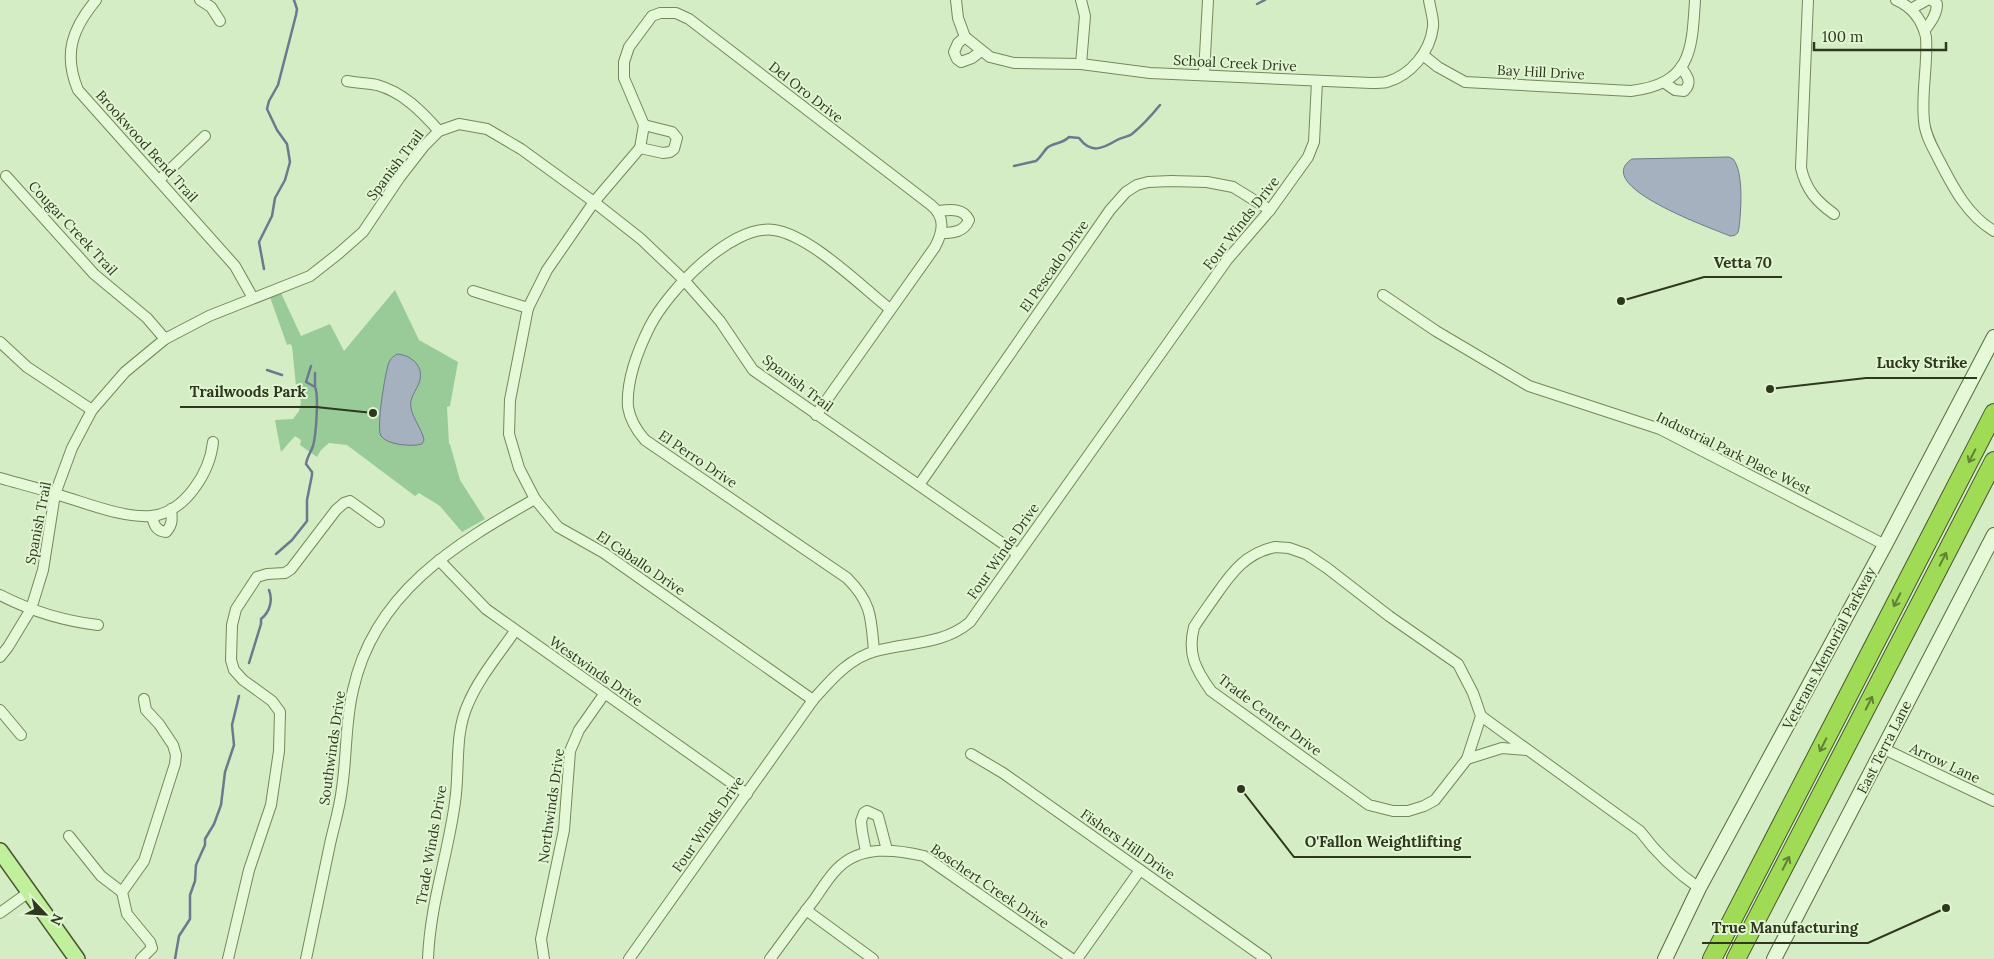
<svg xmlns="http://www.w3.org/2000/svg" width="1994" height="959" font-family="Lora,serif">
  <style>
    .green { fill: #98cb98 }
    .water { fill: #a6b1c0; stroke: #6d798e }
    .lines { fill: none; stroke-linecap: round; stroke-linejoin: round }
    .stream { stroke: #6d798e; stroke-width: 2.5 }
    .street-casing { stroke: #75885b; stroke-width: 12 }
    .secondary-casing { stroke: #59693e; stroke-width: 16 }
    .primary-casing { stroke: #48552f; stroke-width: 18 }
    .highway-casing { stroke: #48552f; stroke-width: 20 }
    .street { stroke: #e5f8d7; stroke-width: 10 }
    .secondary { stroke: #e5f8d7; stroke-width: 14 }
    .primary { stroke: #c0f09c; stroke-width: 15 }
    .highway { stroke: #a0db56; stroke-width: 18 }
    .oneway { stroke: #618137 }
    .labels { text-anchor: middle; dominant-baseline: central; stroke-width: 4; stroke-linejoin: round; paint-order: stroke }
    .street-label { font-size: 14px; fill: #2e381e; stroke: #e1f5d3 }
    .leader { fill: none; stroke: #2e381e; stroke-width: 2 }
    .callout-dot { fill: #2e381e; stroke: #e1f5d3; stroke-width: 2 }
    .callout-label { font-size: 15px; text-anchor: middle; font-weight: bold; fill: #2e381e; stroke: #e1f5d3; stroke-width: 4; stroke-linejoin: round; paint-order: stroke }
  </style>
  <rect width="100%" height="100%" fill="#d5edc4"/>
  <polygon class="green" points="395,290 419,340 458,362 450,406 447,407 449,444 450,444 460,480 485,519 462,532 440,506 419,493 415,496 347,445 329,443 321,450 317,457 300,445 301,440 295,436 281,452 275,420 293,419 299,411 301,402 296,386 292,346 290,344 287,345 270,297 281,293 301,336 330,324 344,351"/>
  <g class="water">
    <path d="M1729,157L1733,159C1744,172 1741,211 1739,228C1738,234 1736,236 1730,236C1714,229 1590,186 1632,159Z"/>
    <path d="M397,354C412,355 425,367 419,383C416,391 409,398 411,408C413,419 422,429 424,440L422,444C412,447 387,445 381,436C376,428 385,373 389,362C391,358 394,356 397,354Z"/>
  </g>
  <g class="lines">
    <g class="stream">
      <polyline points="1257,4 1265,0"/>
      <path d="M1014,166L1036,161C1041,157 1043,152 1047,148C1053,142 1061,145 1069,137L1079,138C1091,154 1102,149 1117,140C1122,137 1128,137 1132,134C1143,125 1151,116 1160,105"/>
      <polyline points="264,269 259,242 272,216 275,198 285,180 290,162 287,144 277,130 267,109 269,101 278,85 296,15 297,9 294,0"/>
      <polyline points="267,370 282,375"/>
      <polyline points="315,386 315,373"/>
      <path d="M276,554L292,540L307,521V500L312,475V472L306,464C307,457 311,452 313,446C316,436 319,395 315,387L306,382L311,366"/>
      <path d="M249,663L261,624V619C270,612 273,600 269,590"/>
      <polyline points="175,959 179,936 190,919 190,895 195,881 196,865 205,845 205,839 214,824 221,805 225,772 234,745 232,725 239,696"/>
    </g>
    <defs>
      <g id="street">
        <path d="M96,0C72,29 63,54 78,90L235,266L253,298"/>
        <polyline points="200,0 211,7 220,21"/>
        <path d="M956,0L958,18L965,37L990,57L1014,63L1081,64L1150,73L1371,83C1376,83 1382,83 1387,82C1411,75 1430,52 1433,27C1434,19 1430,8 1429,0"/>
        <polyline points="1081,0 1085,16 1081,64"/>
        <path d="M1808,0L1801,168C1806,190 1817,202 1834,214"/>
        <path d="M1896,0C1912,7 1922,20 1926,37C1928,65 1921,93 1924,121C1925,135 1933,148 1939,160C1953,187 1967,215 1994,231"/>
        <polyline points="1911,9 1927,0"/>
        <path d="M1925,30C1931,22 1937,14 1937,4L1932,0"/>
        <polyline points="965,37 958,43 954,52 957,59 961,62 972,58 981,51"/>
        <path d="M1423,55L1438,67L1465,82L1631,91C1691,84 1692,51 1695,0"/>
        <polyline points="1204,74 1208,0"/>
        <path d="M347,81C357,83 368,83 377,85C403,92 422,112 439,131"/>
        <path d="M1665,83L1675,90L1684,91C1693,82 1687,76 1681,67"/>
        <polyline points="640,148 663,153 670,152 674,149 677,138 672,132 644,125"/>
        <polyline points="6,176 94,274 147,318 165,339"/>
        <polyline points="159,180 205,136"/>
        <path d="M937,211C949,210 963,207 969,220C964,232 953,233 941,233"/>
        <polyline points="473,291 528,308"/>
        <polyline points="1383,295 1436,331 1529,386 1660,429 1885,545"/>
        <polyline points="0,342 27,367 92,410"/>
        <path d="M0,478C21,484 42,489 62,496C89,504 123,518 151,516C185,513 210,472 213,442"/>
        <polyline points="919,485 1110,210 1126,192 1137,185 1148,182 1171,181 1207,182 1233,187 1270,210"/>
        <path d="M152,516C154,525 156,531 166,532C173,524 172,519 171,509"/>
        <path d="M1275,547L1289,548L1306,554L1327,568L1389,616L1458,664L1473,693L1481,716L1467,759L1435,800L1424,806L1408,811H1393L1369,805L1211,691C1196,670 1187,654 1194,627C1201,616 1209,605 1216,595C1232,572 1246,553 1275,547Z"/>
        <polyline points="439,560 486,609 747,794"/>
        <path d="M0,595C31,611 63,621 98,625"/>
        <path d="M874,651C871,618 872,603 847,578L645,440C637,431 630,419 628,407C626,380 638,350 650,326C668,291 731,224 774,230C810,235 862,287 890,309"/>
        <polyline points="0,657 8,647 31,609 43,570 55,494 72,448 92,410 125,372 165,339 209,316 310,276 338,254 363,232 400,177 424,146 439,131 459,124 487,129 521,149 594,202 641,239 684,280 720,321 753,370 1018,554"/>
        <path d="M813,700L604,553L558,527L535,499L519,468L509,434L510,400L528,308L547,270L594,202L640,148L644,125L624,78V62L629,47L652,16L660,13H676L689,19L931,205C946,217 943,232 935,247L816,415"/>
        <polyline points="0,710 21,735"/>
        <path d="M1481,716L1640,831C1657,854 1676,872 1699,888"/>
        <polyline points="1884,749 1994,801"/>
        <polyline points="971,754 1003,773 1266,959"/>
        <polyline points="1467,759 1502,748 1527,750"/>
        <polyline points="69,836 101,876 122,892"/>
        <polyline points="866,852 862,831 861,821 864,813 867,811 878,816 887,850"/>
        <polyline points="806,910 873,959"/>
        <polyline points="0,913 29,892"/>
        <polyline points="141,959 152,948 150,942 127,914 122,892 144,861 175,764 176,755 173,745 159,724 146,710 144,699"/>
        <polyline points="228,959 249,870 271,805 279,751 280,712 272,701 243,680 234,670 231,660 232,625 236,609 257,577 267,574 285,573 291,569 336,510 344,503 350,501 379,522"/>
        <path d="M306,959C314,921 322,882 330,844C334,826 340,807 342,788C347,756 345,723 353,690C374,593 455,544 535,499"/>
        <path d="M428,959C430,904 448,855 455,802C460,769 454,735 468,704C479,678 499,654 515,631"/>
        <polyline points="544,959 541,939 564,830 570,751 579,730 605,693"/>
        <path d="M629,959L813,700C831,680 849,658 876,651C909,642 943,645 970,622L1227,260L1270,210L1308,157L1314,142L1317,81"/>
        <path d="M770,959C785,939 799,919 814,900C821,890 828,878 837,869C860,845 894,849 924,856L1072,959"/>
        <polyline points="1077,959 1140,870"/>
      </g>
      <g id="secondary">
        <polyline points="1665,959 1699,888 1885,545 1994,337"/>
        <polyline points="1774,959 1994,535"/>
      </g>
      <polyline id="primary" points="0,851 77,959"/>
      <g id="highway">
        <polyline points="1712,959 1994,413"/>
        <polyline points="1736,959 1994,461"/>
      </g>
    </defs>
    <use href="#street" class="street-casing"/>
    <use href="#secondary" class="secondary-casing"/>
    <use href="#primary" class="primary-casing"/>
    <use href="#highway" class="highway-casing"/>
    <use href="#street" class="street"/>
    <use href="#secondary" class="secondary"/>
    <use href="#primary" class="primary"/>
    <use href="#highway" class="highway"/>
  </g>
  <defs><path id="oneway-shaft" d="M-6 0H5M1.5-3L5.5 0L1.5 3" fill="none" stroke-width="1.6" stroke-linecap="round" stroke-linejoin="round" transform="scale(1.25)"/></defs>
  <g class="oneway">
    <use href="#oneway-shaft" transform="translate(1972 456) rotate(117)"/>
    <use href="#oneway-shaft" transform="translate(1943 559) rotate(-63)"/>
    <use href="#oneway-shaft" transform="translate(1897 600) rotate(117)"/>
    <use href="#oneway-shaft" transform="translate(1869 703) rotate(-63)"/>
    <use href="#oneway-shaft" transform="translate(1823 745) rotate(117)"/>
    <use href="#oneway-shaft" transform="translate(1786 863) rotate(-63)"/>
  </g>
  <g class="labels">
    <g class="street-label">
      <text transform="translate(1235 63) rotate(3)">Schoal Creek Drive</text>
      <text transform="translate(1541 72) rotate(3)">Bay Hill Drive</text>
      <text transform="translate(806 92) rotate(38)">Del Oro Drive</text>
      <text transform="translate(147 146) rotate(48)">Brookwood Bend Trail</text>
      <text transform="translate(395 165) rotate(-53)">Spanish Trail</text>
      <text transform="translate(1241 223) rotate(-52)">Four Winds Drive</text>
      <text transform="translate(73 228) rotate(47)">Cougar Creek Trail</text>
      <text transform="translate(1054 266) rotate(-55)">El Pescado Drive</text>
      <text transform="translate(798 383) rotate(37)">Spanish Trail</text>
      <text transform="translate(1734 453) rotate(26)">Industrial Park Place West</text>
      <text transform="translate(698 459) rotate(34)">El Perro Drive</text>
      <text transform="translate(38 523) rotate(-79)">Spanish Trail</text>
      <text transform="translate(1003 551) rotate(-55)">Four Winds Drive</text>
      <text transform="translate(641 563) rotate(34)">El Caballo Drive</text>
      <text transform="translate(1829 648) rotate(-62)">Veterans Memorial Parkway</text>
      <text transform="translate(596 671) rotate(35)">Westwinds Drive</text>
      <text transform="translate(1270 715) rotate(37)">Trade Center Drive</text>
      <text transform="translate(1884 747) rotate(-63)">East Terra Lane</text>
      <text transform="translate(332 748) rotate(-82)">Southwinds Drive</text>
      <text transform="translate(1945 763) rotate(25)">Arrow Lane</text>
      <text transform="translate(551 806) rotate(-82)">Northwinds Drive</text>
      <text transform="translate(708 824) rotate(-55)">Four Winds Drive</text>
      <text transform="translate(1128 844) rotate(35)">Fishers Hill Drive</text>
      <text transform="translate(431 845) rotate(-80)">Trade Winds Drive</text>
      <text transform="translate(990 886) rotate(34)">Boschert Creek Drive</text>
    </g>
  </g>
  <path class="leader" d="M1621 301L1704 277H1782M1770 389L1866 378H1977M373 413L316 407H180M1241 789L1294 857H1471M1946 908L1868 943H1702"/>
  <g class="callout-dot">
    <circle cx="1621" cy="301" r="5"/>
    <circle cx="1770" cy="389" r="5"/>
    <circle cx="373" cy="413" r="5"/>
    <circle cx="1241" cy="789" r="5"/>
    <circle cx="1946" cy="908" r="5"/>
  </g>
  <g class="callout-label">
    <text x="1743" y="268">Vetta 70</text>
    <text x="1922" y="368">Lucky Strike</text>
    <text x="248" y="397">Trailwoods Park</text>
    <text x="1383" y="847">O'Fallon Weightlifting</text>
    <text x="1785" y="933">True Manufacturing</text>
  </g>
  <g transform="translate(45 914) rotate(115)" stroke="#e1f5d3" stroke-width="4" paint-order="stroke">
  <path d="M0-4L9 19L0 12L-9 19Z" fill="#2e381e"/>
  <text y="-8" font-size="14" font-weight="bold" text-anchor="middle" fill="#2e381e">N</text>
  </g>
  <path d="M1814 42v8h132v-8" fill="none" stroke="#2e381e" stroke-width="2.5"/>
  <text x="1822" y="42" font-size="15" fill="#2e381e" stroke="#e1f5d3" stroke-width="4" paint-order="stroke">100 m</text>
</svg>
